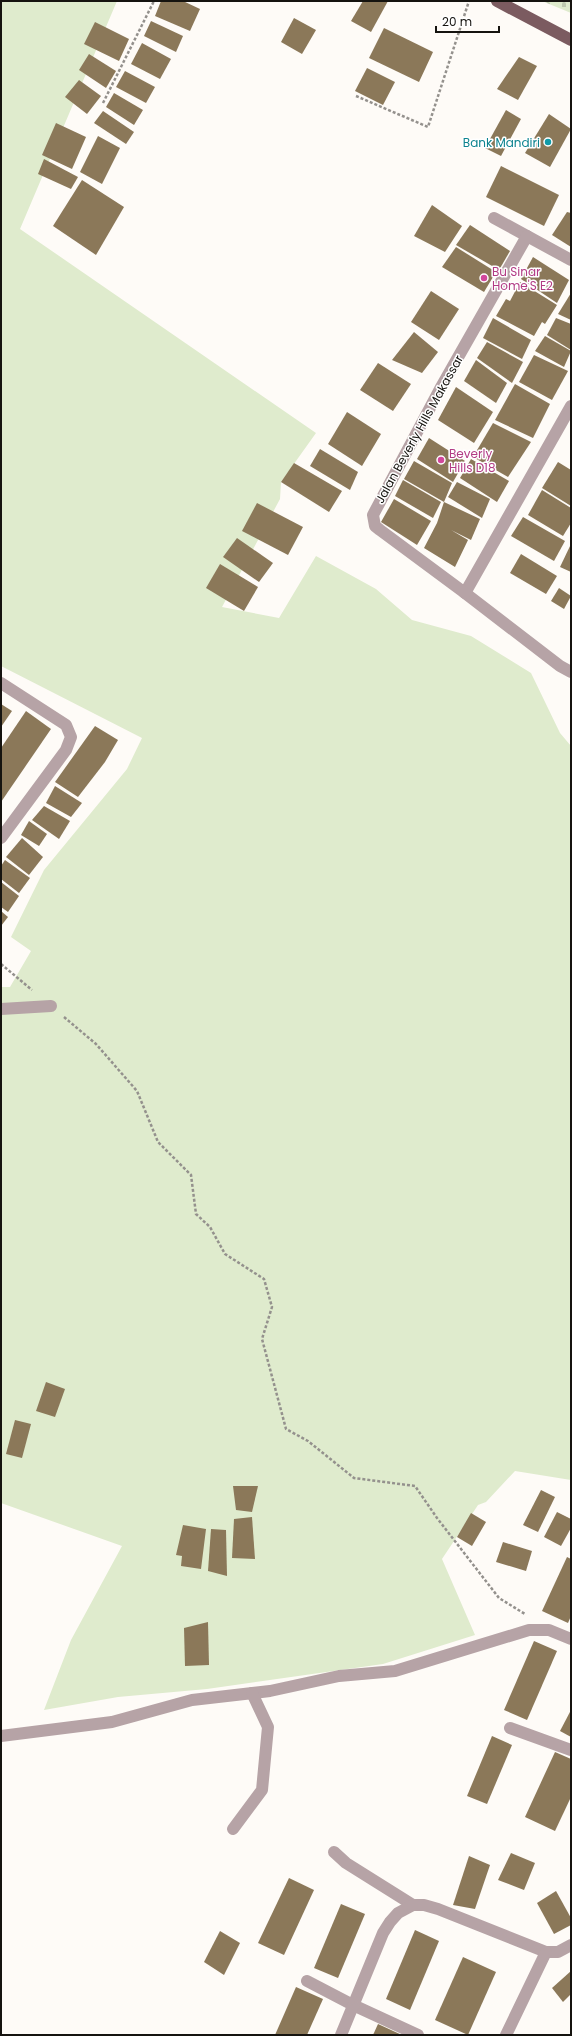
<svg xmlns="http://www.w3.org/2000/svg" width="572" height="2036" font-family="Poppins,sans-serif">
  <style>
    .green { fill: #dfebcd }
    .cemetery { fill: url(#cemetery-stones) }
    .building { fill: #8b7859 }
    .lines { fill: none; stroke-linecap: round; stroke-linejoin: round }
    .path { stroke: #94918d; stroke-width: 2.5; stroke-dasharray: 3 2; stroke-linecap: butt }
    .minor { stroke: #b6a3a6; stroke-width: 12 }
    .major { stroke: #7b5b60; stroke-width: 12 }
    .culture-dot { fill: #0f9aa8; stroke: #fff; stroke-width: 1.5 }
    .hotel-dot { fill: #d1479c; stroke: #fff; stroke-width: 1.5 }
    .labels { text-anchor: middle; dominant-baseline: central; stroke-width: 3; stroke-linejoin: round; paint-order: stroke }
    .culture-label { font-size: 12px; fill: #0d838f; stroke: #fff; text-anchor: end }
    .hotel-label { font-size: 12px; fill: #b23c85; stroke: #fff; text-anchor: start }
    .street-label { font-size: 12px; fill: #15130f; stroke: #fff }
  </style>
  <defs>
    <pattern id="cemetery-stones" width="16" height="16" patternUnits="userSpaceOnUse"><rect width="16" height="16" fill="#dfebcd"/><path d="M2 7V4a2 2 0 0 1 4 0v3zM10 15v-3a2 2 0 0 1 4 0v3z" fill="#bec9af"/></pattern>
  </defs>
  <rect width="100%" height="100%" fill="#fefbf7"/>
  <polygon class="green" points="1,1 117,1 20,229 316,433 281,482 280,499 222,607 279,618 316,556 376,589 412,620 471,636 531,673 560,733 571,746 571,1480 515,1471 486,1502 478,1505 442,1559 475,1635 383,1664 207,1689 118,1697 44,1710 71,1640 122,1546 1,1503 1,987 10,987 31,951 11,937 44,870 127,769 142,738 1,666"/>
  <polygon class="cemetery" points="542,1 571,1 571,13"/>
  <g class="building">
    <polygon points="161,1 183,1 200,9 190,31 155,16"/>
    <polygon points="363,1 388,1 371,32 351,21"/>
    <polygon points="294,18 316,30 302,54 281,42"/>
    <polygon points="151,21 183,36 176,52 144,36"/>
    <polygon points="95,22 129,39 119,61 84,44"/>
    <polygon points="384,28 433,52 419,82 369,58"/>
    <polygon points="142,43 171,59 160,79 131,64"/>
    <polygon points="89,54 116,71 106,88 79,70"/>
    <polygon points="519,57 537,66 518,100 497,89"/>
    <polygon points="367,68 395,82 383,105 355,91"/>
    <polygon points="125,71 155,87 146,103 116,87"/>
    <polygon points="79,80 101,96 87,114 65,97"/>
    <polygon points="114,93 143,110 134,125 106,107"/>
    <polygon points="506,110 521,119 501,156 485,148"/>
    <polygon points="103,111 134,132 126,144 94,123"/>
    <polygon points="549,114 571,129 550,167 525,153"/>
    <polygon points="56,123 86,137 72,169 42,155"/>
    <polygon points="98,136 120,148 102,184 80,172"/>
    <polygon points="44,159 78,177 71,189 38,174"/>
    <polygon points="501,166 559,195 544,226 486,197"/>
    <polygon points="82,180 124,207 96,255 53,226"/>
    <polygon points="432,205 462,226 445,252 414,236"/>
    <polygon points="567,212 571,213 571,247 552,235"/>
    <polygon points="470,225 510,251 499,270 456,245"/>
    <polygon points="456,247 496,272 484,292 442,267"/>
    <polygon points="533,257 569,280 557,303 521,279"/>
    <polygon points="520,282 557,305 545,324 542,322 534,336 496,316 506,299 510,301"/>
    <polygon points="431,291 459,309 439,340 411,322"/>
    <polygon points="571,293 571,320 558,314"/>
    <polygon points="493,318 531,340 522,359 483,338"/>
    <polygon points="556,318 571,324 571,350 547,335"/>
    <polygon points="414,332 438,352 422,373 392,360"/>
    <polygon points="545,336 571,351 564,367 535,351"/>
    <polygon points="487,342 523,362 512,383 477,358"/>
    <polygon points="534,355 568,371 552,400 519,382"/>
    <polygon points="476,360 507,383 496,403 464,381"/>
    <polygon points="378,363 411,384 393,411 360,390"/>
    <polygon points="515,384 550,404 533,438 495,420"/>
    <polygon points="456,387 493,412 474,443 438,420"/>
    <polygon points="347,412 381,434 362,466 328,444"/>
    <polygon points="493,423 531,442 508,477 473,457"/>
    <polygon points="429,438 465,461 453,482 417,459"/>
    <polygon points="320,449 358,472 350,490 310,466"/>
    <polygon points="471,459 509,481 497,502 460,478"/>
    <polygon points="414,461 452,483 444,502 480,519 471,540 451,530 468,540 455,567 424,548 437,523 444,502 404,479"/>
    <polygon points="558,462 571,470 571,506 542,488"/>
    <polygon points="294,463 342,491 329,512 281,482"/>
    <polygon points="403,480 441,502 433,518 395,496"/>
    <polygon points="457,482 490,499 482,518 448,497"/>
    <polygon points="542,490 571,508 571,523 563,536 528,515"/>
    <polygon points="394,499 431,521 417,545 381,522"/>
    <polygon points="257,503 303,527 288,555 242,531"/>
    <polygon points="523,517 565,541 554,561 511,536"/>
    <polygon points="237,538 273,563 259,582 223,557"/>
    <polygon points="571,544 571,572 560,567"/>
    <polygon points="521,554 557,576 546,594 510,573"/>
    <polygon points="220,564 258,587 244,611 206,588"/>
    <polygon points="559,588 571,596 564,609 551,601"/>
    <polygon points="1,704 12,711 1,727"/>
    <polygon points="26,711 51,729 1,802 1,748"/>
    <polygon points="95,726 118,740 105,762 78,797 55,782"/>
    <polygon points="55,786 82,803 71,817 46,803"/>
    <polygon points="44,806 70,821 59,839 32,820"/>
    <polygon points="29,821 47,834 39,846 21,835"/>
    <polygon points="22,838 43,857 29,875 6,857"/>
    <polygon points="5,860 30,878 19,893 1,879 1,866"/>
    <polygon points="1,882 19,896 8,912 1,907"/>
    <polygon points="1,911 8,917 1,926"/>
    <polygon points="46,1382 65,1389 55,1417 36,1411"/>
    <polygon points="15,1420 31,1424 22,1458 6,1454"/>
    <polygon points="233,1486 258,1486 252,1512 236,1510"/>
    <polygon points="541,1490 555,1497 538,1532 523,1525"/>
    <polygon points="557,1512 571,1519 571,1528 561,1546 544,1537"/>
    <polygon points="471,1513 486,1522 472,1546 457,1537"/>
    <polygon points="252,1517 255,1559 232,1558 234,1519"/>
    <polygon points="183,1525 206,1529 201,1569 181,1566 182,1556 176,1555"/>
    <polygon points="211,1529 226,1530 227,1576 208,1571"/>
    <polygon points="503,1542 532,1551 526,1571 496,1562"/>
    <polygon points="567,1557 571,1559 571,1616 568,1623 542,1611"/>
    <polygon points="208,1622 209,1665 185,1666 184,1628"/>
    <polygon points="534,1641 557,1651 527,1720 504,1710"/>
    <polygon points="571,1710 571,1737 560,1731"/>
    <polygon points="492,1736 512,1745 487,1804 467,1796"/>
    <polygon points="555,1752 571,1759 571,1797 555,1831 525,1817"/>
    <polygon points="511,1853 535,1863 524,1890 498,1880"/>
    <polygon points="469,1856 490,1865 475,1909 453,1905"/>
    <polygon points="289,1878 314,1890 284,1955 258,1943"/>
    <polygon points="556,1891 571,1918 571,1925 554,1934 537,1903"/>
    <polygon points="341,1904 365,1914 338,1978 314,1968"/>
    <polygon points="415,1930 439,1941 410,2010 386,1999"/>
    <polygon points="220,1931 240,1943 224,1975 204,1962"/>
    <polygon points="463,1957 496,1972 468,2035 435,2020"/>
    <polygon points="571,1971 571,1994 563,2002 552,1988"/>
    <polygon points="296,1987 323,1999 307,2035 275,2035"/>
    <polygon points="378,2024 402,2035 373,2035"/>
  </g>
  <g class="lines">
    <g class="path">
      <polyline points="356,96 428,127 469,1"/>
      <polyline points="103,103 154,1"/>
      <polyline points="1,964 32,990"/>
      <polyline points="64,1017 96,1044 137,1091 158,1142 191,1175 196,1214 210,1227 225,1254 264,1279 272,1307 262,1339 286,1429 308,1441 354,1478 415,1486 437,1518 499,1598 525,1614"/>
    </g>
    <g class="minor">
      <polyline points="494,218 571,260"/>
      <polyline points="571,406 465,593 560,666 571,672"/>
      <polyline points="465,593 380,530 375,526 373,515 440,389 527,236"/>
      <polyline points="1,683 66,725 71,737 66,750 1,838"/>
      <polyline points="1,1009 51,1006"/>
      <polyline points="510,1728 571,1750"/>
      <polyline points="1,1736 112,1722 192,1700 270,1691 339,1676 395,1671 529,1630 549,1630 571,1639"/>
      <polyline points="233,1829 262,1790 268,1727 252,1693"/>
      <polyline points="334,1852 346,1863 413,1905"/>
      <polyline points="307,1981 353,2005 418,2035"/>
      <polyline points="341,2035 383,1933 390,1922 398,1913 413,1905 424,1905 438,1909 546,1952 558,1952 571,1945"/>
      <polyline points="506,2035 546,1952"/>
    </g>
    <polyline class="major" points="497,1 571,40"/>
  </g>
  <circle class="culture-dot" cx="548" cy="142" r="4"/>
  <g class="hotel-dot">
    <circle cx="484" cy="278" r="4"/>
    <circle cx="441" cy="460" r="4"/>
  </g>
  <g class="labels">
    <g class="culture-label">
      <text x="540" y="142">Bank Mandiri</text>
    </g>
    <g class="hotel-label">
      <text x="492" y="271">Bu Sinar<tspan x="492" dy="14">Home'S E2</tspan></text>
      <text x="449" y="453">Beverly<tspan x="449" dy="14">Hills D18</tspan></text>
    </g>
    <g class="street-label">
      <text transform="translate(419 429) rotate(-61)">Jalan Beverly Hills Makassar</text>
    </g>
  </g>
  <rect width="572" height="2036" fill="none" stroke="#15130f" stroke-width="4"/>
  <path d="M436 26v6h63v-6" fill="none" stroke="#15130f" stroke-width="2"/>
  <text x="442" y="26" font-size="12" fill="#15130f" stroke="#ffffff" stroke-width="3" paint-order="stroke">20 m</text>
</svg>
